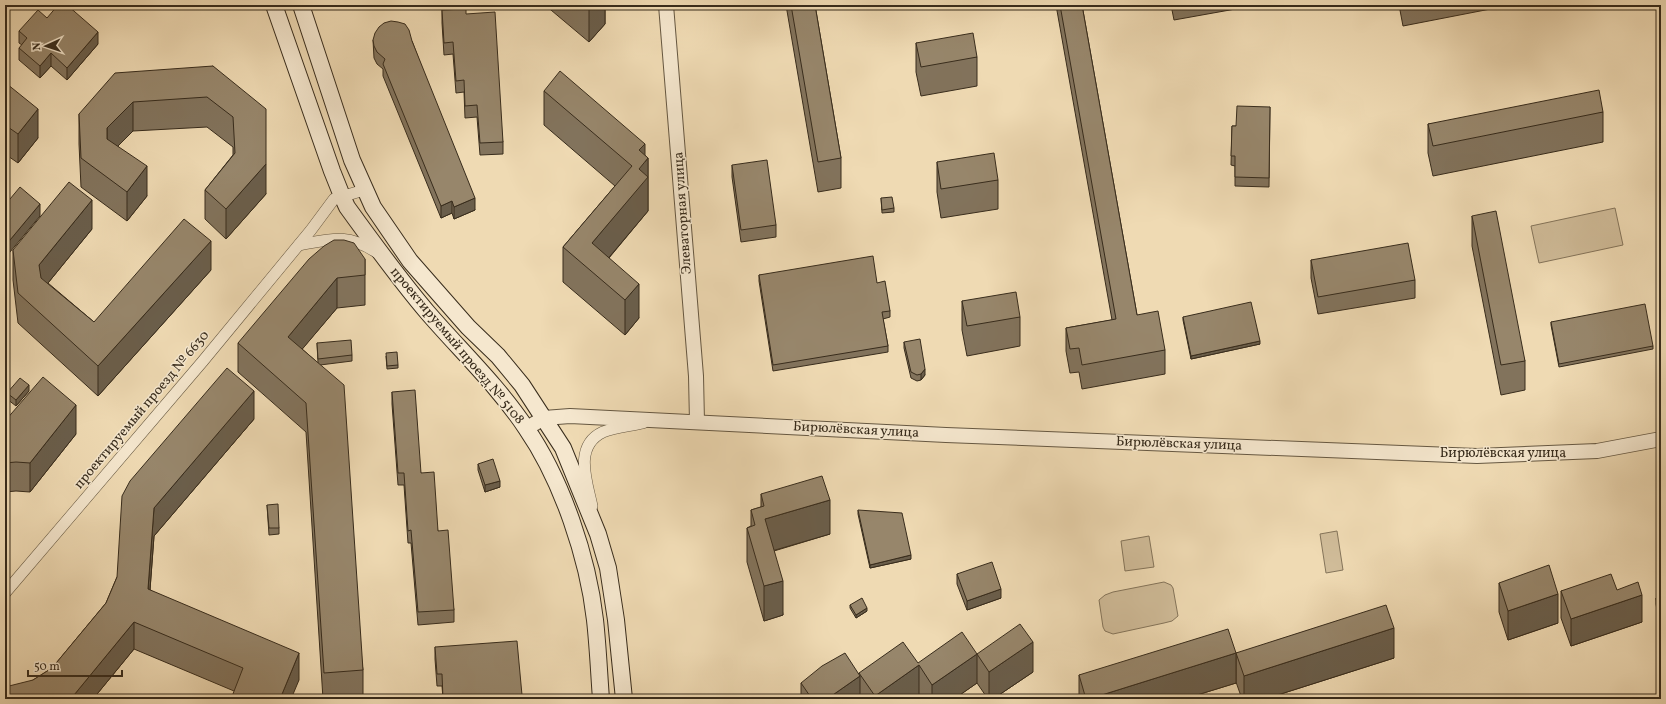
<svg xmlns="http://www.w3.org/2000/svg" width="1666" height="704" font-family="Vollkorn,serif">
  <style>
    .green { fill: #d0bc99; stroke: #84745a }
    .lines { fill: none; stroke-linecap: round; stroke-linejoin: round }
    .minor-casing { stroke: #665842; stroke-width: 12 }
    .tertiary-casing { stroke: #665842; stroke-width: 16 }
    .secondary-casing { stroke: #382c1c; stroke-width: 18 }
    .minor { stroke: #f5e7ce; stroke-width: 11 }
    .tertiary { stroke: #f5e7ce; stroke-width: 14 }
    .secondary { stroke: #f5e7ce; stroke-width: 16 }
    .wall { fill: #82735c; stroke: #382c1c }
    .shaded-wall { fill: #6a5e4b; stroke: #382c1c }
    .building { fill: #97866b; stroke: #382c1c }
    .labels { text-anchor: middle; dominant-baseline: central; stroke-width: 3; stroke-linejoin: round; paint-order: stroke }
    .street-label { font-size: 14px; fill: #382c1c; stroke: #f5e7ce }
  </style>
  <rect width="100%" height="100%" fill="#efdab3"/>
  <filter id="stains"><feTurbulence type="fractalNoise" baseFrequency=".005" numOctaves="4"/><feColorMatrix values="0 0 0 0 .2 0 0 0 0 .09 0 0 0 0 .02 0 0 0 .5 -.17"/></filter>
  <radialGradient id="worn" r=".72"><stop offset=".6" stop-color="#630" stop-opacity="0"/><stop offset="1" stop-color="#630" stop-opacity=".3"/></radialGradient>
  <g class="green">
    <polygon points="1615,208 1623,245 1539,263 1531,226"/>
    <polygon points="1337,531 1343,570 1326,573 1320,534"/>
    <polygon points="1149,536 1154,567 1125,571 1121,541"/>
    <polygon points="1164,582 1171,585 1173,588 1178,616 1172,621 1164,623 1113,634 1105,631 1103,627 1099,600 1105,595 1113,592"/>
  </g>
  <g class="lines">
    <defs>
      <g id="minor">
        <path d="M299,245C331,239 347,233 376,252"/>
        <path d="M592,506C587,482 573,446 603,432C615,427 630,426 643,423"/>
        <polyline points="5,593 203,361 311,230 334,199 364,190"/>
      </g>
      <g id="tertiary">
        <polyline points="666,5 696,376 697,422"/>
        <polyline points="527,428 544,418 570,416 946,435 1477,456 1597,451 1661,439"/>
      </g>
      <g id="secondary">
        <path d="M274,5L332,171L342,196L347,207C373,243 399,279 428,313C461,351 498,386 526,428C562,480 588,558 595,620C598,647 599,673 601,699"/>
        <polyline points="301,5 352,160 373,207 410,261 468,327 498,356 522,385 563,448 598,534 608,568 616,620 624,699"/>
      </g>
    </defs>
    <use href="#minor" class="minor-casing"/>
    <use href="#tertiary" class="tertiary-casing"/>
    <use href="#secondary" class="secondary-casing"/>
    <use href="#minor" class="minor"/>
    <use href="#tertiary" class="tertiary"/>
    <use href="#secondary" class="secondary"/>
  </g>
  <g class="wall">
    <polygon points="545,5 605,5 605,24 589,42"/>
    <polygon points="786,5 815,5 841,158 841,188 818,192"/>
    <polygon points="1056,5 1082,5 1137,315 1165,350 1165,374 1082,389 1079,372 1070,373 1066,351 1066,328 1112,320"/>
    <polygon points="1171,5 1241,5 1241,8 1174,20"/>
    <polygon points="1399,5 1511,5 1403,26"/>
    <polygon points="442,10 466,14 503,142 503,154 480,155 477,117 465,118 464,92 456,93 453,54 444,55 442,23"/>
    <polygon points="47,18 98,44 67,80 51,66 40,78 19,60 19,48 22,45 19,43 19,31"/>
    <polygon points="373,40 412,41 475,210 454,219 452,213 441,218 383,76 383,69 377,64 374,58"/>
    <polygon points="916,43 977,57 977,86 921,96 916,72"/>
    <polygon points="213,66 266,194 226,239 205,219 205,190 233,155 233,147 207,127 133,131 118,146 147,196 127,221 81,187 79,144 79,114"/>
    <polygon points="5,85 38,138 18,163 5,154"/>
    <polygon points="544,91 645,155 648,158 648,211 609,258 639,318 625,335 563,282 563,247 615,186 544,125"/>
    <polygon points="1270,107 1269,187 1235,186 1235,166 1231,165 1232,126 1236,126"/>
    <polygon points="1603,112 1603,142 1433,176 1428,153 1428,124"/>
    <polygon points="937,162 998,180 998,209 941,218 937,192"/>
    <polygon points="732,165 776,225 776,237 741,242 732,177"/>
    <polygon points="881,198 894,208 894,212 882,213"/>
    <polygon points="1472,216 1525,361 1525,390 1501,395 1472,246"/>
    <polygon points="92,229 48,283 94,322 211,270 98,396 18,323 13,280 13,250"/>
    <polygon points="365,259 365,305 337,308 302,349 318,363 317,343 352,355 352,361 320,365 363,670 363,699 323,699 306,432 238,372 238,343"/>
    <polygon points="1311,260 1415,280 1415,298 1318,314 1311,278"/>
    <polygon points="759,275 877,283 890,311 890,317 883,319 888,346 888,352 773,371 759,281"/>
    <polygon points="962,301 1020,317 1020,346 967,356 962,330"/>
    <polygon points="1183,317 1260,344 1191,359 1183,320"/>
    <polygon points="1551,322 1653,346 1653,349 1559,367 1551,325"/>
    <polygon points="904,342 925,375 921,380 917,381 911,378 904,348"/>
    <polygon points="386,356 398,365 398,368 387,369"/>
    <polygon points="29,391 16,406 7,399 7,393"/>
    <polygon points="392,392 421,473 438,531 454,610 454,622 418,625 411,543 408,543 404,485 398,485 392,404"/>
    <polygon points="254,419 154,536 150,590 299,680 234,691 134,649 93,699 5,699 33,680 52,668 106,603 117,577"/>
    <polygon points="5,421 76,434 30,492 16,491 5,492"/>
    <polygon points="478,464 500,487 485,492 478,470"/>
    <polygon points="761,494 830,534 774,551 783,615 764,621 747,562 747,528 751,526 751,510 761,507"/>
    <polygon points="267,505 279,528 279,534 269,535"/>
    <polygon points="858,510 911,559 870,568 858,514"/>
    <polygon points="957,574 1001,598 967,610 957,584"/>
    <polygon points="1499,583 1558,623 1508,640 1499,612"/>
    <polygon points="1617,590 1642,622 1571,646 1561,618 1561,591"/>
    <polygon points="1661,597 1661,629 1660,629 1656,604 1656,598"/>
    <polygon points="850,605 867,611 856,618 850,608"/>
    <polygon points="435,647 522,695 522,699 443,699 442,686 437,686 435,659"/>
    <polygon points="1236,653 1394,658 1265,699 1242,699 1236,682"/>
    <polygon points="977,654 1033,672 993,699 988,699 977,683 954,699 922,699 919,695 913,699 801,699 801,683"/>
    <polygon points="1079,675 1236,683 1184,699 1079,699"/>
  </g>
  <g class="shaded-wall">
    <polygon points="592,5 605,5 605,24 589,42 589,8"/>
    <polygon points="98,32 98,44 67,80 67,68"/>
    <polygon points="51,53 51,66 40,78 40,66"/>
    <polygon points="133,102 133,131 107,157 107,128"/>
    <polygon points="38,109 38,138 18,163 18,134"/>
    <polygon points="645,144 645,162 648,158 648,211 595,274 592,243 639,187 639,150"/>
    <polygon points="266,164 266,194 226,239 226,209"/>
    <polygon points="147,166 147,196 127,221 127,192"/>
    <polygon points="475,198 475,210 454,219 454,207"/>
    <polygon points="92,200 92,229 39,294 39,265"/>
    <polygon points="452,201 452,213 441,218 441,206"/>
    <polygon points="40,204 40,216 5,258 5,246"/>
    <polygon points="211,241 211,270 98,396 98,366"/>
    <polygon points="337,278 337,308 288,366 288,337"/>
    <polygon points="639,284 639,318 625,335 625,300"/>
    <polygon points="1260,341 1260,344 1191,359 1191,356"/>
    <polygon points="925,369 925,375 921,380 921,374"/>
    <polygon points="29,385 29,391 16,406 16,400"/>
    <polygon points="254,391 254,419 154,536 148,616 148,589 154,508"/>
    <polygon points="76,405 76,434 30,492 30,463"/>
    <polygon points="500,481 500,487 485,492 485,485"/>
    <polygon points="830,500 830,534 765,553 765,519"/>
    <polygon points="911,555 911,559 870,568 870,565"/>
    <polygon points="783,581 783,615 764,621 764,586"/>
    <polygon points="1001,589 1001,598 967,610 967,601"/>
    <polygon points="1558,594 1558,623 1508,640 1508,611"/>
    <polygon points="1642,595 1642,622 1571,646 1571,619"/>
    <polygon points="867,608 867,611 856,618 856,615"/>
    <polygon points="134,622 134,649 93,699 74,699 74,695"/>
    <polygon points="1394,628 1394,658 1265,699 1244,699 1244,676"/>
    <polygon points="1033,642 1033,672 993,699 989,699 989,672"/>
    <polygon points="299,653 299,680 291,699 280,699"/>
    <polygon points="1236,653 1236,683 1184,699 1089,699"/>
    <polygon points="977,654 977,683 954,699 932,699 932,685"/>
    <polygon points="919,665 919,695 913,699 875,699 875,696"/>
    <polygon points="860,676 860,699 827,699"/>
  </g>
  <g class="building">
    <polygon points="58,5 67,5 98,32 67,68 51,53 40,66 19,48 27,38 19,31 38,10 47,18"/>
    <polygon points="586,5 592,5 589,8"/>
    <polygon points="791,5 815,5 841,158 818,162"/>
    <polygon points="1060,5 1082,5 1137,315 1158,311 1165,350 1082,365 1079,348 1070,349 1066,328 1116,319"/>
    <polygon points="1174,5 1190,5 1174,8"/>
    <polygon points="466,9 466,14 495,12 503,142 480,143 477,105 465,106 464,80 456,81 453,42 444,43 442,10"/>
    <polygon points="391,21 398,22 405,24 409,30 412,41 475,198 454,207 452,201 441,206 383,64 385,59 377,52 374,46 373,40 375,33 379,27 384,23"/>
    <polygon points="973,33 977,57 921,67 916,43"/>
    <polygon points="213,66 266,109 266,164 226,209 205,190 235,153 233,117 207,97 133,102 107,128 107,139 147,166 127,192 81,158 79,114 115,73"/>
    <polygon points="560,71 645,144 639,150 648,158 639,169 648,177 592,243 639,284 625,300 563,247 632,166 544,91"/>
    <polygon points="7,84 38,109 18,134 5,125 5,85"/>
    <polygon points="1599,90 1603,112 1433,146 1428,124"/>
    <polygon points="1237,106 1270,107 1269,178 1235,177 1235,156 1231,156 1232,126 1236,126"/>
    <polygon points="994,153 998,180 941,189 937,162"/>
    <polygon points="767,160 776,225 741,230 732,165"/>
    <polygon points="69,182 92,200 39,265 41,278 94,322 184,219 211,241 98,366 18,293 13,250"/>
    <polygon points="20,187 40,204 5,246 5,205"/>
    <polygon points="892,197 894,208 882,210 881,198"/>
    <polygon points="1496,211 1525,361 1501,365 1472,216"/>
    <polygon points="334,240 344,240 354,243 365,259 365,275 337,278 288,337 344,385 363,670 324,673 306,403 238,343 309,259 324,246"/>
    <polygon points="1408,243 1415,280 1318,297 1311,260"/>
    <polygon points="873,256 877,283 885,281 890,311 882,312 888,346 773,365 759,275"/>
    <polygon points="1016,292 1020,317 967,326 962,301"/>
    <polygon points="1251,302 1260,341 1191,356 1183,317"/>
    <polygon points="1645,304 1653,346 1559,364 1551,322"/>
    <polygon points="920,339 925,369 921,374 917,375 911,372 904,342"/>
    <polygon points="351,340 352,355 318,359 317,343"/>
    <polygon points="397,352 398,365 387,366 386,353"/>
    <polygon points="227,368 254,391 154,508 148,589 299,653 280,699 231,699 243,668 134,622 74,695 77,699 5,699 5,687 33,680 52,668 106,603 117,577 122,496 130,481"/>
    <polygon points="43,377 76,405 30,463 16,462 5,463 5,421"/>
    <polygon points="20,378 29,385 16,400 7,393"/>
    <polygon points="415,390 421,473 434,472 438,531 448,530 454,610 418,612 411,530 408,531 404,473 398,473 392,392"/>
    <polygon points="493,459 500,481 485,485 478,464"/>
    <polygon points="822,476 830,500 765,519 783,581 764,586 747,528 755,525 751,510 764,506 761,494"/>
    <polygon points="278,504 279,528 269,528 267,505"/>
    <polygon points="858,510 902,513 911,555 870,565"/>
    <polygon points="992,562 1001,589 967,601 957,574"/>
    <polygon points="1549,565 1558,594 1508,611 1499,583"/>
    <polygon points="1611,574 1617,590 1638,582 1642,595 1571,619 1561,591"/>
    <polygon points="1661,597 1661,622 1660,623 1656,598"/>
    <polygon points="862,598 867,608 856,615 850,605"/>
    <polygon points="1386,605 1394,628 1244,676 1236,653"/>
    <polygon points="1020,624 1033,642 989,672 977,654"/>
    <polygon points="1228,629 1236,653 1089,699 1086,699 1079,675"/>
    <polygon points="962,632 977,654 932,685 919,665 875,696 859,673 903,642 918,663"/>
    <polygon points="517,641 522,695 518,695 518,699 443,699 442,674 437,674 435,647"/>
    <polygon points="845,653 860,676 827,699 812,699 801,683 822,666"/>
  </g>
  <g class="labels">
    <g class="street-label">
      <text transform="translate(683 213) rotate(-94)">Элеваторная улица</text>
      <text transform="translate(457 346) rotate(50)">проектируемый проезд № 5108</text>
      <text transform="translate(142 410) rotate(-50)">проектируемый проезд № 6630</text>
      <text transform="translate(856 430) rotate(3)">Бирюлёвская улица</text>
      <text transform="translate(1179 444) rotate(2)">Бирюлёвская улица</text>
      <text x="1503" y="453">Бирюлёвская улица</text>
    </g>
  </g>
  <rect width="1666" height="704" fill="none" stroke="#efdab3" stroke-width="20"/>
  <rect x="6" y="6" width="1654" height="692" fill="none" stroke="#382c1c" stroke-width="2"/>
  <rect x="10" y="10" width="1646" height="684" fill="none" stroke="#382c1c"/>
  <g transform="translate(46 46) rotate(267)" stroke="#f5e7ce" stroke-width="3" paint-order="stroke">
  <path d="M0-3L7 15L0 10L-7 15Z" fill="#382c1c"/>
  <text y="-6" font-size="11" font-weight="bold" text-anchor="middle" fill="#382c1c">N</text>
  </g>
  <path d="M28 670v6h94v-6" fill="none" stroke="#382c1c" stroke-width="2"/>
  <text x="34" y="670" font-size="12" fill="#382c1c" stroke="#f5e7ce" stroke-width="3" paint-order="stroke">50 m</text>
  <rect width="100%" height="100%" filter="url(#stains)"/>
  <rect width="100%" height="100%" fill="url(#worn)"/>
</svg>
